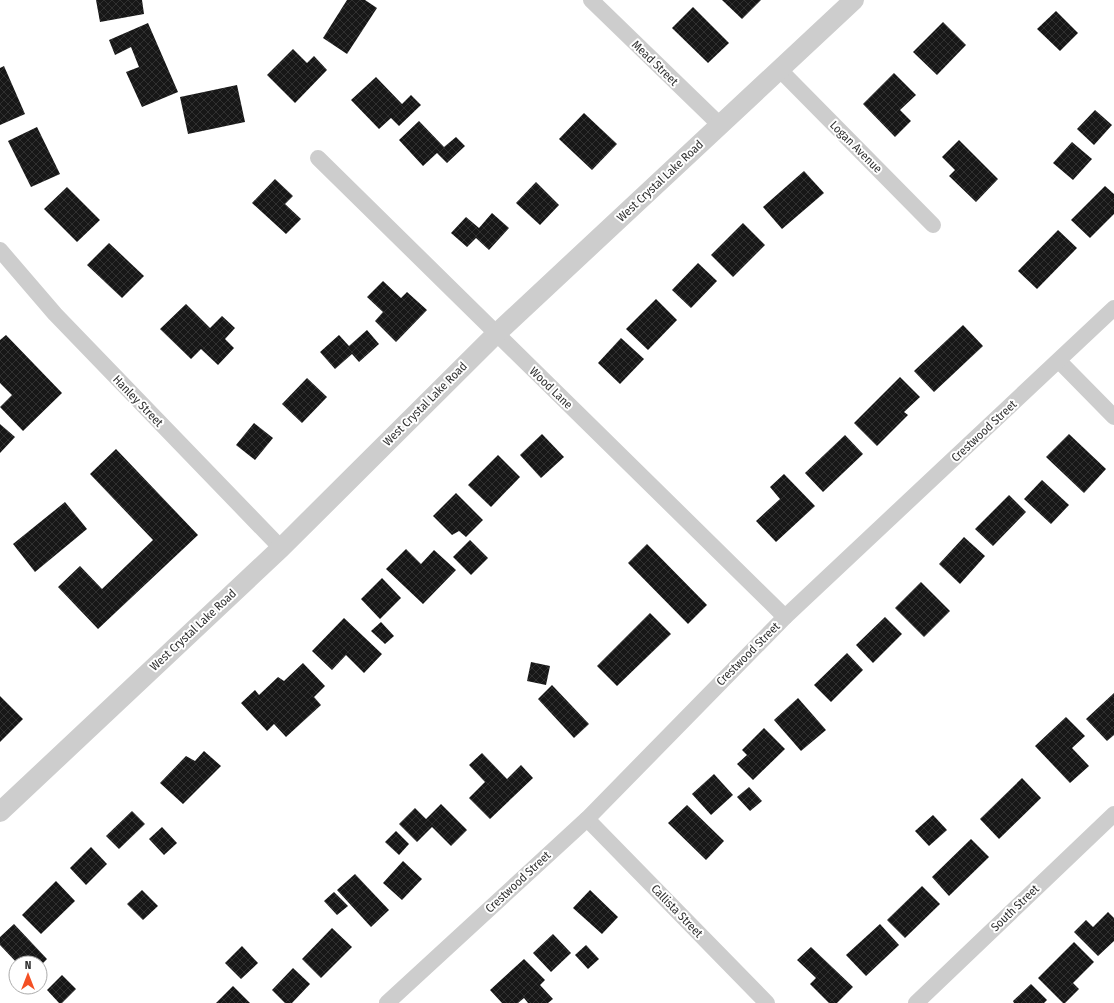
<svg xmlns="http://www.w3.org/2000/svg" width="1114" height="1003" font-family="'Fira Sans Condensed',sans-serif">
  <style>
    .building { fill: url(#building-cross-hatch) }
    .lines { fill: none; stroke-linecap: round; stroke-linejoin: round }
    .minor { stroke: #cdcdcd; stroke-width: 16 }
    .tertiary { stroke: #cdcdcd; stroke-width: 20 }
    .labels { text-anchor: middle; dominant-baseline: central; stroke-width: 4; stroke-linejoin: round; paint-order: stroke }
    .street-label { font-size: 12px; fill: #303030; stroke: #fff }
  </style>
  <defs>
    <pattern id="building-cross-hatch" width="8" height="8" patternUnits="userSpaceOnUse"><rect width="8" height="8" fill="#171717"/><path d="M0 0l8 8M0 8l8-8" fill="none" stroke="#303030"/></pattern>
  </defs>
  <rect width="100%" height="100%" fill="#fff"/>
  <g class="building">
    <polygon points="96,0 142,0 144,14 100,22"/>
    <polygon points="347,0 365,0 377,8 347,54 323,38"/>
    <polygon points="722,0 761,0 742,19"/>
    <polygon points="693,7 729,43 708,63 672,28"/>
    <polygon points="1056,11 1078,33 1060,51 1037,29"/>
    <polygon points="943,22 966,45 937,75 913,52"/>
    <polygon points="148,23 178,92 142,107 126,72 139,67 131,47 115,55 109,40"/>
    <polygon points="293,49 307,63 314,56 327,70 295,103 267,75"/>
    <polygon points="4,66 25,114 0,125 0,68"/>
    <polygon points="894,73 916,95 900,110 911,121 895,137 863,104"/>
    <polygon points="376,77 402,104 411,95 421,105 399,126 391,118 379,129 351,100"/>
    <polygon points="237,85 245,122 188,134 180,97"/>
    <polygon points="1095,110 1112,125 1094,145 1077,129"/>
    <polygon points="584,113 617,144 592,170 559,139"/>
    <polygon points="419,121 444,147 456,137 465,146 447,163 437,153 423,166 399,140"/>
    <polygon points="37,127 60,174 31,187 8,141"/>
    <polygon points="959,140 998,179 976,202 949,176 955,170 942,157"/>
    <polygon points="1072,142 1092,159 1073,180 1053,163"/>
    <polygon points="804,171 824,193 782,229 763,207"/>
    <polygon points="275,179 293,196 285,204 301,219 286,234 252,203"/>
    <polygon points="536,182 559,205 540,225 516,203"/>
    <polygon points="1105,186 1114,194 1114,214 1090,238 1071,220"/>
    <polygon points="67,187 100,220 77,242 44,209"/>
    <polygon points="492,213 509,228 489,250 476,238 467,247 451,233 466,217 479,228"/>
    <polygon points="743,223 765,245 733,277 711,255"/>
    <polygon points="1058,230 1077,248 1037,289 1018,271"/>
    <polygon points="109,243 144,276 122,298 87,265"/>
    <polygon points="698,263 717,281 691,308 672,290"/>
    <polygon points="383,281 401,298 407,292 427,310 396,342 375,321 383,312 367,297"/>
    <polygon points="656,299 677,320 648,350 626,329"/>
    <polygon points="186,304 210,328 222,316 235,328 225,339 234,348 218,365 201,349 191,359 160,329"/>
    <polygon points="963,325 983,346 934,392 914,371"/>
    <polygon points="367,330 379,344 359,362 352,354 335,369 320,352 339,335 349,346"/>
    <polygon points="6,335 62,393 23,431 0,407 12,395 0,383 0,340"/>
    <polygon points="621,338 644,359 620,384 598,363"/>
    <polygon points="900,377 920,397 904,412 908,415 877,446 854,423"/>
    <polygon points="307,378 327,397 302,423 282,404"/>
    <polygon points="254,423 273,438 255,460 236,445"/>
    <polygon points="0,424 15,437 0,453"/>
    <polygon points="542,434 564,457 541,478 520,455"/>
    <polygon points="1069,434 1106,469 1084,493 1046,457"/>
    <polygon points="845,435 863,454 823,492 805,473"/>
    <polygon points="116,449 198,535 98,629 58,587 80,566 102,589 153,540 90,474"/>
    <polygon points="498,455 520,477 491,507 468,485"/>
    <polygon points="784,474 815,506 776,542 756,521 780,499 770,487"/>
    <polygon points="1042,480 1069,505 1051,524 1024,499"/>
    <polygon points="456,493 483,520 466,537 459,531 452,535 433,516"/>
    <polygon points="1009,495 1026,512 993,546 975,529"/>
    <polygon points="65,502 87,529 35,572 13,544"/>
    <polygon points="964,537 985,556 960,584 939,564"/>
    <polygon points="470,540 488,558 471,575 453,557"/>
    <polygon points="647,544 707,605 688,624 628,563"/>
    <polygon points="406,549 421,564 434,550 456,570 423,604 386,569"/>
    <polygon points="382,578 401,598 380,619 361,599"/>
    <polygon points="921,582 950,611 924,637 895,608"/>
    <polygon points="650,613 671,634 617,686 597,666"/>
    <polygon points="885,617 902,634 873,663 856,645"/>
    <polygon points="344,618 382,654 364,673 346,655 332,670 312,651"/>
    <polygon points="381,622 394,636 385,644 371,631"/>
    <polygon points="847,653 863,670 831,702 814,685"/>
    <polygon points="531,662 550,666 546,685 527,681"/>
    <polygon points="303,663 325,686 314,697 321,705 286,737 274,724 267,731 241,703 255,690 259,695 278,677 284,681"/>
    <polygon points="552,685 589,724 574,738 538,699"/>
    <polygon points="1114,693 1114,735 1107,741 1086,719"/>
    <polygon points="0,696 23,719 0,742"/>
    <polygon points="798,698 826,730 801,751 774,720"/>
    <polygon points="1066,717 1085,736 1072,748 1089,766 1070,783 1035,746"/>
    <polygon points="764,728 785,749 753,780 737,764 747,755 742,750"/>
    <polygon points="204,751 221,766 183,804 160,783 186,756 195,761"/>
    <polygon points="482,753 507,779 521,765 533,778 490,819 469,798 485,782 469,765"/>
    <polygon points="714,774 733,795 711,815 692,794"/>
    <polygon points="1022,778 1041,798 999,839 980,819"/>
    <polygon points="749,787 762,801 750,811 737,797"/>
    <polygon points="441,804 467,830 451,846 432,827 417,842 399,824 415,808 426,819"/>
    <polygon points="687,805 724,841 706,860 668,823"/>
    <polygon points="132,811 145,824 119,849 106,836"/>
    <polygon points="933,815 947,830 929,846 915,831"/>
    <polygon points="162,827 177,843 164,855 149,839"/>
    <polygon points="396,831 409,844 399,855 385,842"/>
    <polygon points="971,839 989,857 949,896 932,877"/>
    <polygon points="91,847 107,864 86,885 70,868"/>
    <polygon points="403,861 422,879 402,900 383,883"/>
    <polygon points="355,874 389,910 371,927 337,890"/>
    <polygon points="56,881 75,901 41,934 22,915"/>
    <polygon points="922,886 940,904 905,938 887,920"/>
    <polygon points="142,890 158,906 143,920 127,904"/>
    <polygon points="590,890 618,917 602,934 573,908"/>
    <polygon points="334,892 348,906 337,915 324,901"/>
    <polygon points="1108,912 1114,918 1114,941 1098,956 1074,932 1086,920 1093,927"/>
    <polygon points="14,924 47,959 40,966 40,963 17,963 0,945 0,937"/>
    <polygon points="880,924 899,945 866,976 846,955"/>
    <polygon points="332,928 352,947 321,978 302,959"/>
    <polygon points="553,934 571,953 551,972 533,953"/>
    <polygon points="1074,942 1094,962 1073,983 1079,989 1065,1003 1063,1003 1038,978"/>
    <polygon points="586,945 599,959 588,969 575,955"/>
    <polygon points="242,946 258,963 241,979 225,963"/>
    <polygon points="811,947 853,987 837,1003 829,1003 810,984 816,978 797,960"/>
    <polygon points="524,959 545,980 540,985 553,999 548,1003 528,1003 524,998 518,1003 502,1003 490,990"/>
    <polygon points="293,968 310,984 292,1003 285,1003 272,990"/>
    <polygon points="62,975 76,989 62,1003 59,1003 47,990"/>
    <polygon points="1031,984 1047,1000 1044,1003 1014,1003 1013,1001"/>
    <polygon points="233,986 250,1003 216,1003"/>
  </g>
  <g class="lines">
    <g class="minor">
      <polyline points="591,0 720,125"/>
      <polyline points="780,70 933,225"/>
      <polyline points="318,158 785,617"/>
      <polyline points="0,250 55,314 281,548"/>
      <polyline points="1059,361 1114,417"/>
      <polyline points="587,819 767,1003"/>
      <polyline points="387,1003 587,819 785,617 1114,308"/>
      <polyline points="916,1003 1114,814"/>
    </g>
    <polyline class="tertiary" points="0,812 281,548 496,334 854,0"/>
  </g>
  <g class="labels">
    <g class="street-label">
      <text transform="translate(655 63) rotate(44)">Mead Street</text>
      <text transform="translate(856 147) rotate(45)">Logan Avenue</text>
      <text transform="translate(660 181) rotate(-43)">West Crystal Lake Road</text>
      <text transform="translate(551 388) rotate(44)">Wood Lane</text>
      <text transform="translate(138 401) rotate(46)">Hanley Street</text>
      <text transform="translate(425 404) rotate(-45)">West Crystal Lake Road</text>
      <text transform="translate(984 431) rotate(-43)">Crestwood Street</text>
      <text transform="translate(193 630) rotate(-43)">West Crystal Lake Road</text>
      <text transform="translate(748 654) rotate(-45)">Crestwood Street</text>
      <text transform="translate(518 882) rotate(-43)">Crestwood Street</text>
      <text transform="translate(1015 908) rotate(-44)">South Street</text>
      <text transform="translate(677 911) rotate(46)">Callista Street</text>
    </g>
  </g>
  <g transform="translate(28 975)"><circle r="19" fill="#ffffff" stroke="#acacac"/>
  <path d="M0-3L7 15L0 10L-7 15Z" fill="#f45024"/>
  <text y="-6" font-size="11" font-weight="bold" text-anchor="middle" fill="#303030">N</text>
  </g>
</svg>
